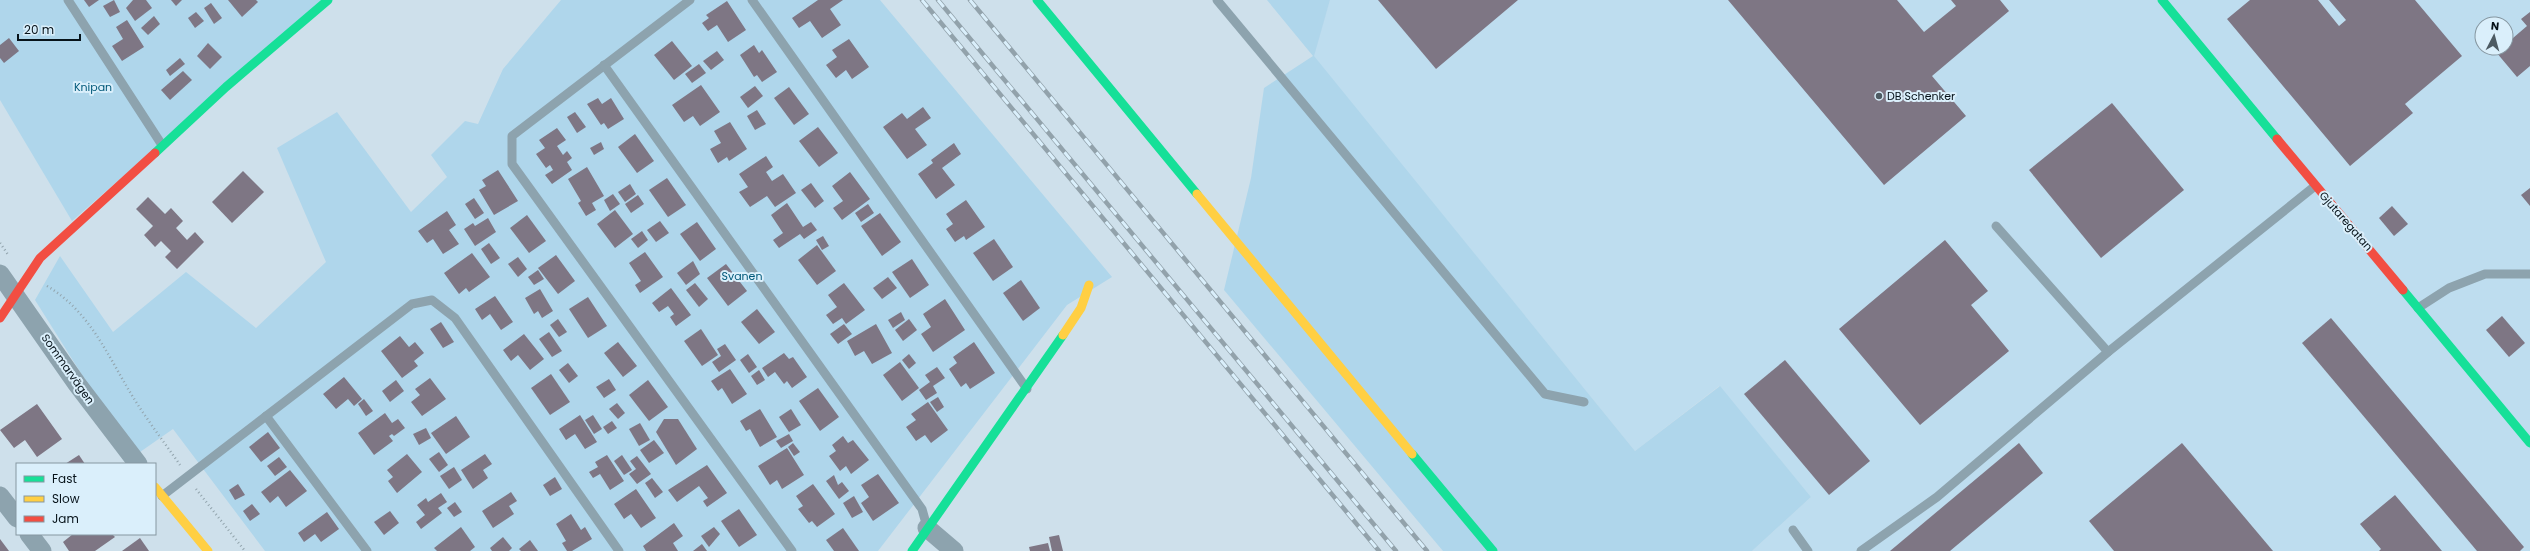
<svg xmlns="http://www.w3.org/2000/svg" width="2530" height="551" font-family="Poppins,sans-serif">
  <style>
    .built { fill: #beddef; fill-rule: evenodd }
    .green { fill: #afd6eb }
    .building { fill: #7e7684 }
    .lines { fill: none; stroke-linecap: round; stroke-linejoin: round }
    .path { stroke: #92a4ad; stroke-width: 2.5; stroke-dasharray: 1 3; stroke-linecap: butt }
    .lane { stroke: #8da3ae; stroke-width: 9 }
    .street { stroke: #8da3ae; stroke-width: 19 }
    .fast { stroke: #16e098; stroke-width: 9 }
    .slow { stroke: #ffcf43; stroke-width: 9 }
    .jam { stroke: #f24e42; stroke-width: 9 }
    .rail-casing { stroke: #92a2ab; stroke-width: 4.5 }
    .rail { stroke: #daeffb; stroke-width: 3; stroke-dasharray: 9; stroke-linecap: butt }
    .poi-dot { fill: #4d5b63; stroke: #daeffb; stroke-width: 1.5 }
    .labels { text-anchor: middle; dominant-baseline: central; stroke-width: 4; stroke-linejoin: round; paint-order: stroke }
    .park-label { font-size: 11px; fill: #005879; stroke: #daeffb }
    .poi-label { font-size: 11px; fill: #07131a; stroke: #daeffb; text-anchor: start }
    .street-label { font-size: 11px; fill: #07131a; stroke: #daeffb }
  </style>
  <rect width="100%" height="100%" fill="#cee0eb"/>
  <path class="built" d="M1330,0H2530V551H1752L1811,497L1719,386L1635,451L1313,56ZM2482,24H2506V48H2482Z"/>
  <g class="green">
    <polygon points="0,0 324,0 72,221 0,100"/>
    <polygon points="561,0 880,0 1112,277 1067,305 878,551 265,551 173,429 140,452 89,386 35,300 60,256 113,332 186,272 256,328 326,262 277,148 337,112 411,212 447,177 431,155 465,121 478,124 503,69"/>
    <polygon points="1267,0 1330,0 1314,56 1635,451 1720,386 1811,497 1752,551 1443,551 1224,290 1251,178 1264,88 1313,56"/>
  </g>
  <g class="building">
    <polygon points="84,0 99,0 89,7"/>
    <polygon points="114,0 120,12 110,17 103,6"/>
    <polygon points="133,0 146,0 152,8 135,21 126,8"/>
    <polygon points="171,0 182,0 176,6"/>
    <polygon points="228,0 256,0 258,2 242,17"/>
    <polygon points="818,0 843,0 830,9 841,25 822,38 810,21 799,28 792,18"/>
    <polygon points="1378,0 1518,0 1436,69"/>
    <polygon points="1728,0 1897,0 1924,32 1956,6 1951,0 2000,0 2009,11 1932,76 1966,116 1884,185"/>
    <polygon points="2250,0 2318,0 2339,26 2346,20 2329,0 2415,0 2462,56 2405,104 2413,113 2350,166 2227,19"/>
    <polygon points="727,1 746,30 728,42 717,25 708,31 702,23 709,18 706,15"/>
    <polygon points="211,3 222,18 214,24 204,8"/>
    <polygon points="196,12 204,21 195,28 188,18"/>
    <polygon points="2530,12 2530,66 2517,77 2496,52 2501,48 2506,48 2506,44 2527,26 2521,19"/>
    <polygon points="154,16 160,24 148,35 141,28"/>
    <polygon points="127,20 144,47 122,61 112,46 123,39 116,27"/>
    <polygon points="9,38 19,51 4,63 0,58 0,45"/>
    <polygon points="849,39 869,67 852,79 846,70 836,78 826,65 837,57 832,50"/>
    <polygon points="672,41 692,66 674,80 654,55"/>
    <polygon points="208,43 222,57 210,69 197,56"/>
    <polygon points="754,45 759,53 762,50 777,72 762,82 757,75 754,77 740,55"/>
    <polygon points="717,51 724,60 711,70 703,61"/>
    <polygon points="180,58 185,64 170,76 166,70"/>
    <polygon points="699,64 706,73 692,83 685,74"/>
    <polygon points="183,71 192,80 170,100 161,90"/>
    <polygon points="701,85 720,112 700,126 693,116 684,122 672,105"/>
    <polygon points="755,86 763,96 748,108 740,97"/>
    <polygon points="789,87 809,114 794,125 774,98"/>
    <polygon points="598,98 602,104 611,98 624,119 608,129 604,123 601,125 587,104"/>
    <polygon points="2112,103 2184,190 2101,258 2029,170"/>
    <polygon points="923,107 931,118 915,129 927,145 907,159 883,127 902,113 907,119"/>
    <polygon points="757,110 766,124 755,130 747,116"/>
    <polygon points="575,112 586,127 577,133 567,117"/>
    <polygon points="730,122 747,149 729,161 727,157 718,163 710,149 721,143 714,131"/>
    <polygon points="818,127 838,153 819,167 799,141"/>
    <polygon points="557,128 566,140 557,146 563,155 567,151 572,158 567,162 572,170 552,184 545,175 553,170 550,165 546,168 536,154 545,148 539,140"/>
    <polygon points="635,134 654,161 637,173 618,147"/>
    <polygon points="601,142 604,149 594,155 590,148"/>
    <polygon points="954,143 961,154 942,168 955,185 936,199 918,174 933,163 931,160"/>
    <polygon points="766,156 773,167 766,172 772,181 783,174 796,193 775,207 767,196 750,207 739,192 748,187 739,174"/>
    <polygon points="587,167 604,196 592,203 596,210 586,216 578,203 581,201 568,179"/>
    <polygon points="498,170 518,201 494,215 479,190 486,186 482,180"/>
    <polygon points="243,171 264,192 232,223 212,202"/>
    <polygon points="850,172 870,199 842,220 833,208 843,201 832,186"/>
    <polygon points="667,178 686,205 668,217 649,190"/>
    <polygon points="811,183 824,201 815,208 801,190"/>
    <polygon points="630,184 636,194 625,202 618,192"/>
    <polygon points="2530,188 2530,206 2521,195"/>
    <polygon points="613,194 620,204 610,211 604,200"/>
    <polygon points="638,195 644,204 631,213 625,204"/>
    <polygon points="148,197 165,214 171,208 183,221 176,228 187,240 195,232 204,242 177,269 165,257 171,251 161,241 155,247 144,235 153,226 136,209"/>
    <polygon points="474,198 484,213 475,219 465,204"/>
    <polygon points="966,200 985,227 966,240 964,236 955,242 946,229 953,224 946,214"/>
    <polygon points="787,203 803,227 811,222 817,230 804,239 800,234 779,248 773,240 783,233 771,215"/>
    <polygon points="868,204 874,213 861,222 855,213"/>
    <polygon points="2392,206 2408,224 2394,236 2379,218"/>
    <polygon points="615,210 633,234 615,248 597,224"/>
    <polygon points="447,211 456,225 449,230 459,244 443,254 433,239 427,243 418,231"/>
    <polygon points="880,213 901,242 882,256 861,226"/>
    <polygon points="527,215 546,241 529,253 510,228"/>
    <polygon points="488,218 496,232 475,246 464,229 473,223 475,226"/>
    <polygon points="660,221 669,233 656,242 647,230"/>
    <polygon points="697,222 716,249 700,261 680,234"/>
    <polygon points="642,231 648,240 638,248 631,239"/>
    <polygon points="823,236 829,246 822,250 816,240"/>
    <polygon points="994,239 1013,267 993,281 973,253"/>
    <polygon points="1945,240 1988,291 1971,305 2009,351 1920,425 1839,329"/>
    <polygon points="489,243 500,258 491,264 481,249"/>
    <polygon points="817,245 836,271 817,285 798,260"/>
    <polygon points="645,252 663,277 640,293 635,285 641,281 629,263"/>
    <polygon points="472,253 490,277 469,292 466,288 459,294 444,273"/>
    <polygon points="556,255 575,281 558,294 538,268"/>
    <polygon points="518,257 527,269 518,277 508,264"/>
    <polygon points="912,259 929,285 910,298 892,272"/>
    <polygon points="693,261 700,274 686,285 677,273"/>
    <polygon points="726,264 747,291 728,306 707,278"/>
    <polygon points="538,270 544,279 534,285 528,277"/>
    <polygon points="888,277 897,288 882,299 873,288"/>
    <polygon points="1021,280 1040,308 1023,321 1003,293"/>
    <polygon points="695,283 708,299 699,307 686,290"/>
    <polygon points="844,283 865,310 846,324 842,318 833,324 826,315 837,307 828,295"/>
    <polygon points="671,288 691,315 676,326 670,317 674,314 668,306 659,312 652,303"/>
    <polygon points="540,289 553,311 542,318 538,311 534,314 525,298"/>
    <polygon points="495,296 513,322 501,330 490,314 482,320 475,309"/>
    <polygon points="588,297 607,326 588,338 569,309"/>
    <polygon points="945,299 965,330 933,352 921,334 931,327 923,314"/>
    <polygon points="757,309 775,332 759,344 741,322"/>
    <polygon points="901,312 905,320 893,328 888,320"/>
    <polygon points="2502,316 2525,343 2509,357 2486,330"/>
    <polygon points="2331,318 2524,547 2520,551 2477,551 2302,343"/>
    <polygon points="558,319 567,332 559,337 550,325"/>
    <polygon points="909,319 917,330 903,341 895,330"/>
    <polygon points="441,322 454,342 443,348 430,329"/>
    <polygon points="844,324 852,334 838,344 830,334"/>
    <polygon points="876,324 892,353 872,364 864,351 855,356 847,341"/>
    <polygon points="701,329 718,355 702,366 684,341"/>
    <polygon points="549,332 562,351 552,357 539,339"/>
    <polygon points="524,334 544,359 530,370 518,355 511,361 503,350"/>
    <polygon points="400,336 409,347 415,342 424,353 414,361 418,366 402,378 381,351"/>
    <polygon points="618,342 637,366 623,377 604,353"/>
    <polygon points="974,342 995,373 970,389 966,383 961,387 949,369 957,363 953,357"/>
    <polygon points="725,344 736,360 719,372 712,362 721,356 717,349"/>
    <polygon points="784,353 789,359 793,357 807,377 792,388 787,381 784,384 775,372 768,377 762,368"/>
    <polygon points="748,354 757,367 749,373 740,360"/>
    <polygon points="909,354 916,363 909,369 902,360"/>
    <polygon points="1785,360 1870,461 1829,495 1744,394"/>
    <polygon points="900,362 919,388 902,401 883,375"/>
    <polygon points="568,363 578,376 569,383 559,370"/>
    <polygon points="937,367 945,378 933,386 937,393 926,400 919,390 930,382 925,375"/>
    <polygon points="730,369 747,394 732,404 722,388 718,391 711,381"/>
    <polygon points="759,370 765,380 757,385 751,376"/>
    <polygon points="551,374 570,402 550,415 531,388"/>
    <polygon points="344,377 362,399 354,406 348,399 336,409 323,394"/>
    <polygon points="430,378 446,399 422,416 411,402 420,395 415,389"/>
    <polygon points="609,379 616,390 604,398 596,387"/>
    <polygon points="396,380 404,391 390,402 382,391"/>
    <polygon points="648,380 668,407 649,421 629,395"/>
    <polygon points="818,388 839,417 820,431 799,401"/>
    <polygon points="938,397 944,407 937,412 930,402"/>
    <polygon points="364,399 373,411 366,416 358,404"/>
    <polygon points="928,402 948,430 931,443 925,435 916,441 906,427 916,420 911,414"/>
    <polygon points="617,403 625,413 618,419 609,409"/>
    <polygon points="37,404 62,439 37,457 25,440 14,448 0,430"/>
    <polygon points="760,409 777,437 760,447 750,429 746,431 740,421"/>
    <polygon points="791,409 801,425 789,432 779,417"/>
    <polygon points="385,413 392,423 398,419 405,428 394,436 392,434 389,436 393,441 374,455 358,433"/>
    <polygon points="580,415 597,442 585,449 575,434 566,440 559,429"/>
    <polygon points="593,415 602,429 594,434 585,420"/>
    <polygon points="456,416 470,437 446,454 431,433"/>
    <polygon points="664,419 678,419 697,449 676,465 656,432"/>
    <polygon points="612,421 617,428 608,434 603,427"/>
    <polygon points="640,423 650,440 639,446 629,429"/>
    <polygon points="426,428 431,438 419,445 413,434"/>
    <polygon points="268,432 280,448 261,462 249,447"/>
    <polygon points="789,434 793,441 781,448 776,441"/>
    <polygon points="843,436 848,443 853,440 869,460 851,474 846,466 840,471 829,456 836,451 832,445"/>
    <polygon points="654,440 664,453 649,463 640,450"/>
    <polygon points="793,443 800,452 794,456 788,447"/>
    <polygon points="2019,443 2043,473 1950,551 1890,551"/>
    <polygon points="2182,443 2273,551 2114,551 2089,521"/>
    <polygon points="787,448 804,475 782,489 777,480 770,485 758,466"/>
    <polygon points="439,452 448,465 439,472 429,459"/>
    <polygon points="407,454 422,472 397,493 388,481 393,477 387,470"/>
    <polygon points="485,454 492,464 483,470 488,478 473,489 461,470"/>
    <polygon points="79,455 85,464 65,464"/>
    <polygon points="607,455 624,481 610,490 600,474 593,478 589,472 598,467 595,462"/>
    <polygon points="622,455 632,470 624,475 614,461"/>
    <polygon points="637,456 651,474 637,484 629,474 636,469 630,461"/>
    <polygon points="279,457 287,467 275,476 267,466"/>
    <polygon points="707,465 727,493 707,507 703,501 708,498 699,486 677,502 668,490"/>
    <polygon points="454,467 462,480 449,489 440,476"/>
    <polygon points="290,470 307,491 286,507 278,496 270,503 261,492"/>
    <polygon points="878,474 899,503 873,521 861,503 869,497 861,485"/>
    <polygon points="834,475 838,485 842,482 849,491 839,499 826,481"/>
    <polygon points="555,477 562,489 550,496 543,485"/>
    <polygon points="652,478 663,492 655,498 645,483"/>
    <polygon points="238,484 245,495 235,500 229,490"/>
    <polygon points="813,484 835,514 817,527 812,521 809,523 798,509 803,506 796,496"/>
    <polygon points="636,489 656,518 641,528 631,514 624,519 614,504"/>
    <polygon points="511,492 517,501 509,506 514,514 493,528 482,511"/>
    <polygon points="441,493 447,502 438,508 442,513 421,529 416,522 425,515 417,505 426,498 428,502"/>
    <polygon points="2395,495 2442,551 2379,551 2381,549 2360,524"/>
    <polygon points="854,496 863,512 852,518 843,503"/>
    <polygon points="455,502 462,512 454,517 447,508"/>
    <polygon points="252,504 260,514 250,521 243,511"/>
    <polygon points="739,509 757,535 739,547 721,521"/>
    <polygon points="390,511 399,523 384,535 374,522"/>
    <polygon points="327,512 339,529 321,542 315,534 304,542 298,533"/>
    <polygon points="571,514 581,530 585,527 592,539 572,551 567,551 562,543 566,541 556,524"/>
    <polygon points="674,523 683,536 673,543 678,551 646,551 643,546"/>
    <polygon points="461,527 475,547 470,551 437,551 434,548"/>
    <polygon points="714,527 720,534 709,547 701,536"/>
    <polygon points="843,528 859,551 834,551 826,540"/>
    <polygon points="73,534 112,534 115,537 95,551 69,551 63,542"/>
    <polygon points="1059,535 1063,551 1052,551 1049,537"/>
    <polygon points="503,537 512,548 509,551 492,551 490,548"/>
    <polygon points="140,538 149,551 122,551"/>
    <polygon points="0,539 9,551 0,551"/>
    <polygon points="530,540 538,551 521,551 519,549"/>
    <polygon points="1048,543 1050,551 1030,551 1029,547"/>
    <polygon points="702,544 707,551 693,551"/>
  </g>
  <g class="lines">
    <g class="path">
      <polyline points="0,243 9,256"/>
      <path d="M47,286C93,313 110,362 138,405C151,425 166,445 180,465"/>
      <polyline points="196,489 245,551"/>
    </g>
    <g class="lane">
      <polyline points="68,0 162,145"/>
      <polyline points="690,0 512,136 512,164 792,551"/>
      <polyline points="752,0 1027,389"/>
      <polyline points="1217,0 1545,394 1584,402"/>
      <polyline points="604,65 922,509 927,527"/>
      <polyline points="1996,226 2108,352"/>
      <polyline points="2418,308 2449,288 2485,274 2530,274"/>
      <polyline points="266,416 367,551"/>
      <polyline points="162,496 412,304 432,300 455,318 619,551"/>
      <polyline points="1793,530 1808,551"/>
      <polyline points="1861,551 1937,497 2108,352 2315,186"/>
    </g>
    <g class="street">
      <polyline points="0,274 77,384 138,464"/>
      <polyline points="0,496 17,518"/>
      <polyline points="927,528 954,551"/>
      <polyline points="29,534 42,551"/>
    </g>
    <g class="fast">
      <polyline points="1037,0 1197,194"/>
      <polyline points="2162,0 2277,139"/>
      <polyline points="155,153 226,87 328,0"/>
      <polyline points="2403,290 2530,443"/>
      <polyline points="1412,454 1493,551"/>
      <polyline points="912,551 1063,335"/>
    </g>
    <g class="slow">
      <polyline points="1197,194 1412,454"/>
      <polyline points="1063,335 1081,308 1089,285"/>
      <polyline points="155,487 208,551"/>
    </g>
    <g class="jam">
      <polyline points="2277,139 2403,290"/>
      <polyline points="0,318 40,258 155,153"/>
    </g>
    <defs>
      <g id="rail">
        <polyline points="922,0 1379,551"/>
        <polyline points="938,0 1396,551"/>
        <polyline points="970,0 1427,551"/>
      </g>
    </defs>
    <use href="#rail" class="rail-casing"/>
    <use href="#rail" class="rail"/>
  </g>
  <circle class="poi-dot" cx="1879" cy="96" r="4"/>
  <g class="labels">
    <g class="park-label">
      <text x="93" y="87">Knipan</text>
      <text x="742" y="276">Svanen</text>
    </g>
    <g class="poi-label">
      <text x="1887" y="96">DB Schenker</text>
    </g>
    <g class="street-label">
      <text transform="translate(2346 221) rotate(49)">Gjutaregatan</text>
      <text transform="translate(68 369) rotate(55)">Sommarvägen</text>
    </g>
  </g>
  <rect x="16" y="463" width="140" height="72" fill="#daeffb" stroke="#8697a1"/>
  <rect x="24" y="476" width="20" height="6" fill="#16e098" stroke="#8697a1"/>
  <text x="52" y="483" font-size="12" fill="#07131a">Fast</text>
  <rect x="24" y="496" width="20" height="6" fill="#ffcf43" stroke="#8697a1"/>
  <text x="52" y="503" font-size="12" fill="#07131a">Slow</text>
  <rect x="24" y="516" width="20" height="6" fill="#f24e42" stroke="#8697a1"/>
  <text x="52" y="523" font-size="12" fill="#07131a">Jam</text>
  <g transform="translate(2494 36) rotate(6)"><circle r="19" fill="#daeffb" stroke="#8697a1"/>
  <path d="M0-3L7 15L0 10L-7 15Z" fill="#4d5b63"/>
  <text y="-6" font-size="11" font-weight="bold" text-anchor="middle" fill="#07131a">N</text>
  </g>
  <path d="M18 34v6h62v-6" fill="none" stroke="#07131a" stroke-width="2"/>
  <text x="24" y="34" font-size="12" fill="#07131a" stroke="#daeffb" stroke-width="3" paint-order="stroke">20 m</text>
</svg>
